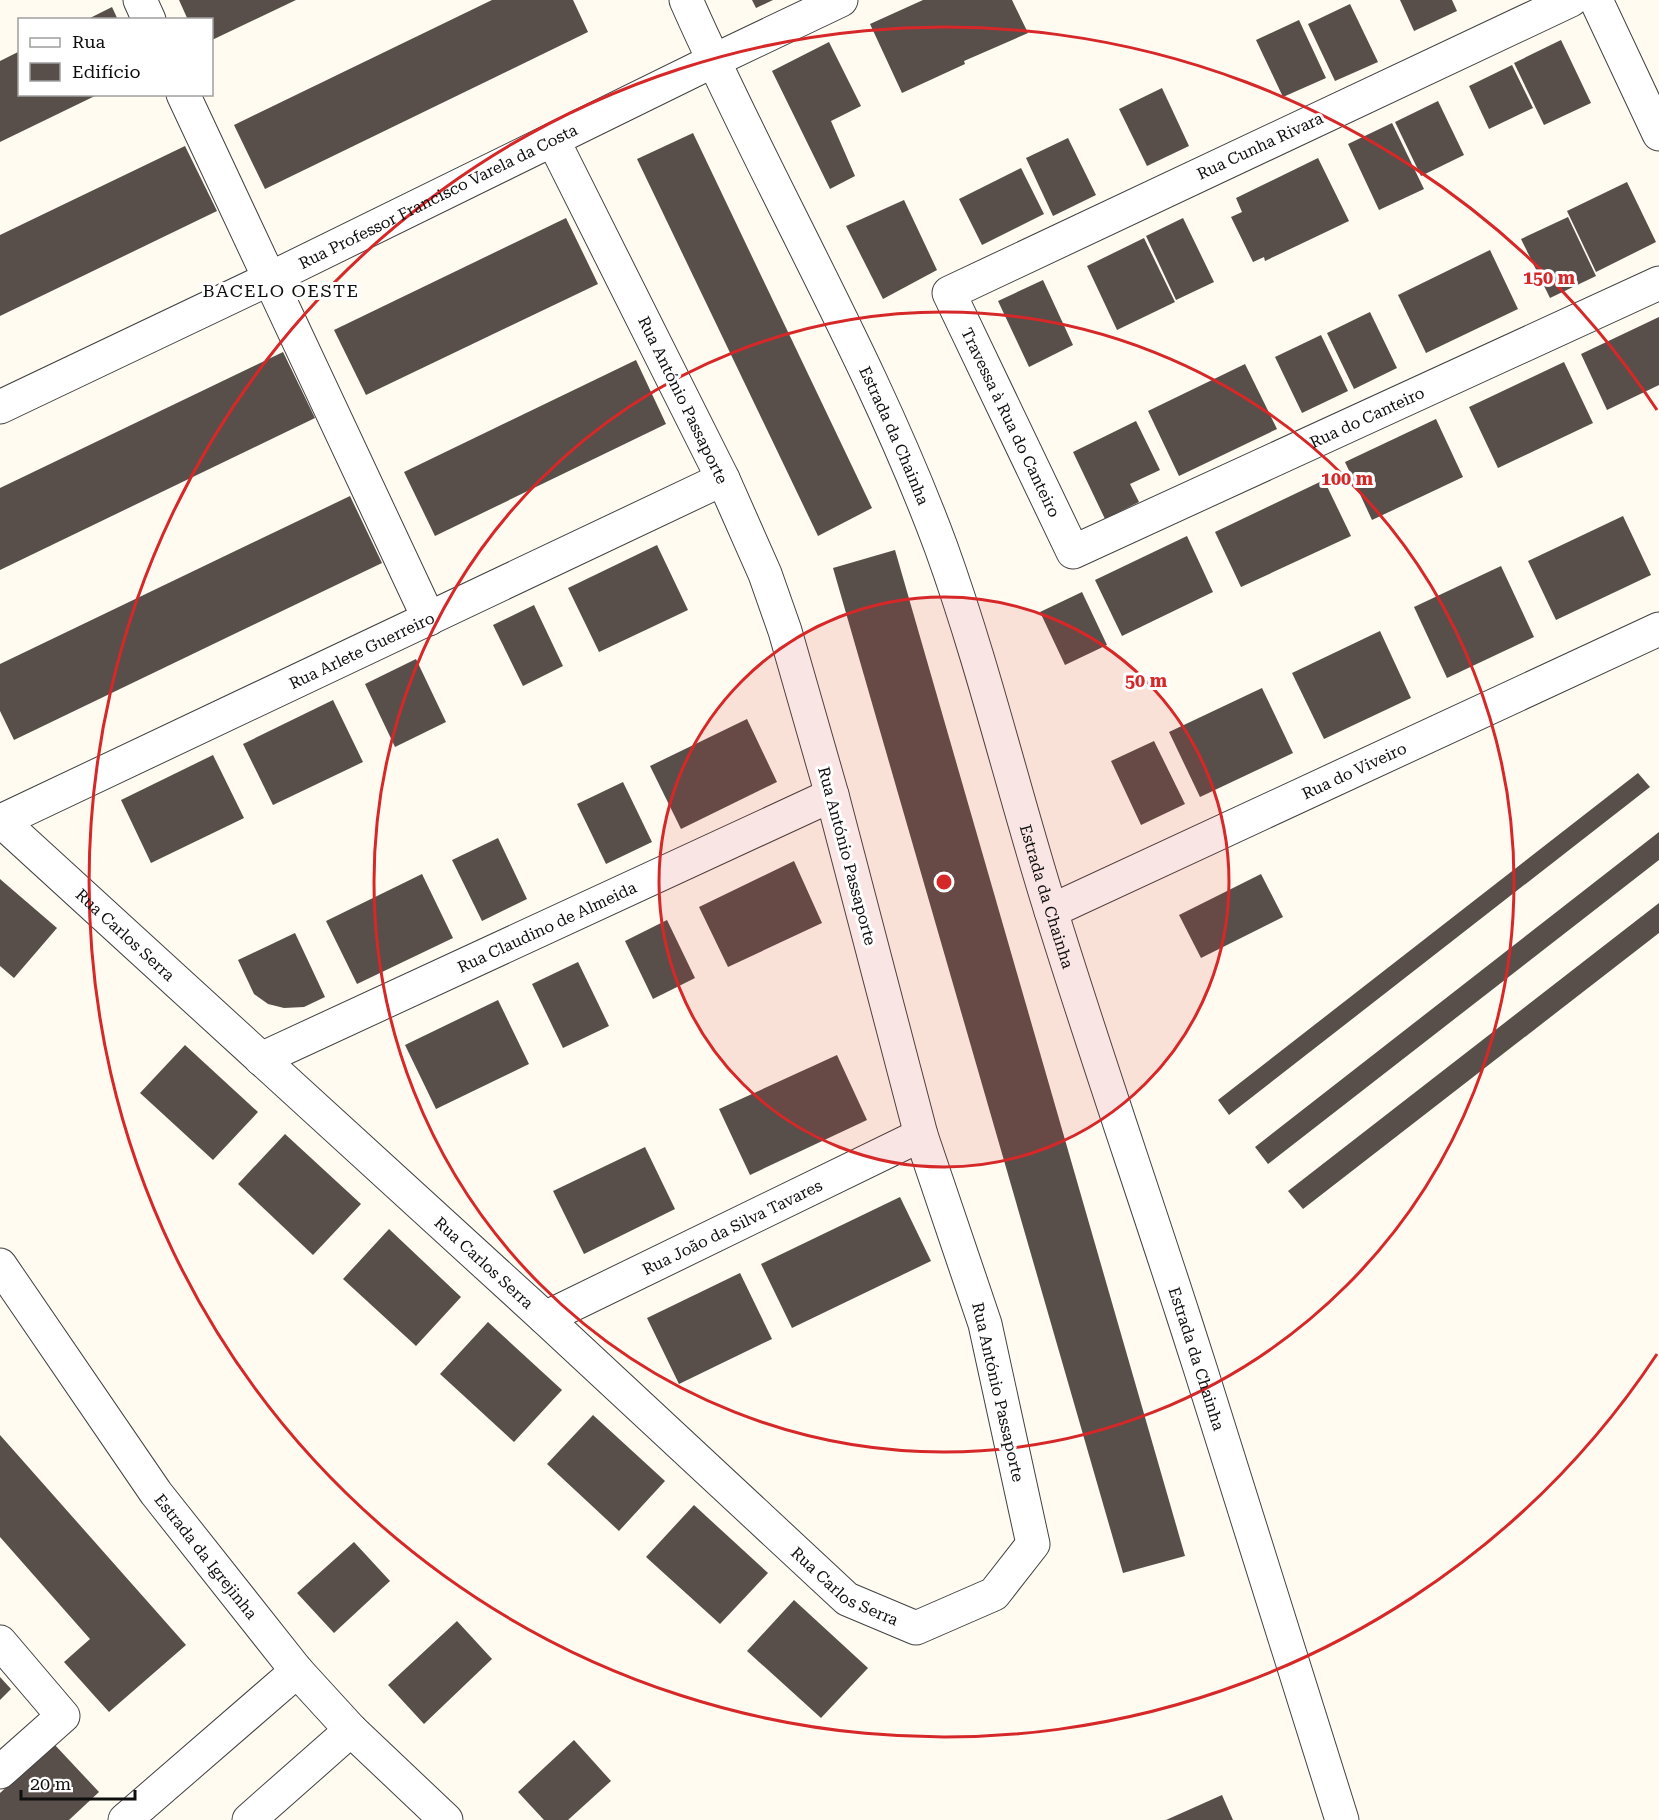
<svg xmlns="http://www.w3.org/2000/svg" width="1659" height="1820" font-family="'Roboto Serif',serif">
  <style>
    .building { fill: #584f4b }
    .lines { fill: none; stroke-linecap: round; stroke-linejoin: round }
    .minor-casing { stroke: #424242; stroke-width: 35 }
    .tertiary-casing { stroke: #424242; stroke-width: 35 }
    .minor { stroke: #fff; stroke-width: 33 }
    .tertiary { stroke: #fff; stroke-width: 33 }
    .ring { fill: none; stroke: #d62828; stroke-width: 3 }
    .labels { text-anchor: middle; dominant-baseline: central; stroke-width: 6; stroke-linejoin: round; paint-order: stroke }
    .street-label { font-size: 16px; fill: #0f0f0f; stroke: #fff }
    .neighbourhood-label { font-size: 18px; letter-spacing: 1.5px; fill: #0f0f0f; stroke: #fff }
    .centre { fill: #d62828; stroke: #fff; stroke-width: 3 }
    .ring-label { font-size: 18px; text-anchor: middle; font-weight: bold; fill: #d62828; stroke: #fff; stroke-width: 6; stroke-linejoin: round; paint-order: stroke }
  </style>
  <rect width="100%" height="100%" fill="#fffbf1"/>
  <g class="building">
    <polygon points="179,0 296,0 212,40 212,20 188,20"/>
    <polygon points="492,0 573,0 588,32 265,189 234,125"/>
    <polygon points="752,0 773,0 756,8"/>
    <polygon points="923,0 1012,0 1028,33 964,61 965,64 902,93 870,24"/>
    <polygon points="1400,0 1452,0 1457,11 1414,31"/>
    <polygon points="1350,4 1378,62 1335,81 1308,24"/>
    <polygon points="112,7 118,20 86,20"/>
    <polygon points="1299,20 1326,78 1283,97 1256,40"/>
    <polygon points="1561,40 1591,103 1544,125 1514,63"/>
    <polygon points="829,42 861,106 831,121 855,176 830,189 772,71"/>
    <polygon points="20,51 20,94 99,94 0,142 0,61"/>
    <polygon points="1512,65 1533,108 1489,129 1469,86"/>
    <polygon points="1162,88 1189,146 1147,166 1119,109"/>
    <polygon points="1438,101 1464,155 1421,176 1395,122"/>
    <polygon points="1392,123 1424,189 1379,210 1348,144"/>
    <polygon points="693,133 872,508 818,536 637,159"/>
    <polygon points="1068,138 1096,195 1053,216 1026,158"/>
    <polygon points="185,146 217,211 0,316 0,235"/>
    <polygon points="1318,158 1349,221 1265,261 1264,257 1253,262 1231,217 1242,212 1236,198"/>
    <polygon points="1021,168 1044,214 982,245 959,199"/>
    <polygon points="1627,182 1656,242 1596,272 1567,211"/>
    <polygon points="904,200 937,270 883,299 846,226"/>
    <polygon points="1568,217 1596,276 1550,298 1521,239"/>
    <polygon points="566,218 598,284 366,395 334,330"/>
    <polygon points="1183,218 1214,282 1176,300 1146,236"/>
    <polygon points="1144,238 1175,302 1117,330 1087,266"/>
    <polygon points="1490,250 1518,309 1426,353 1398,295"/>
    <polygon points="1043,280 1073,345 1029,367 998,301"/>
    <polygon points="1370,312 1397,368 1354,389 1327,333"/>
    <polygon points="1659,317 1659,385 1607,410 1581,354"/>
    <polygon points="1321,335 1348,391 1302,413 1275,357"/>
    <polygon points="283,352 315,418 0,570 0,488"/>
    <polygon points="636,360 666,424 435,536 404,472"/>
    <polygon points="1564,362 1593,423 1498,468 1469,407"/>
    <polygon points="1245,364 1277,429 1179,476 1148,411"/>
    <polygon points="1436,419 1463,477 1372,520 1345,462"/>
    <polygon points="1136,421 1160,470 1130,484 1139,502 1105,519 1073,452"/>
    <polygon points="1324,480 1351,536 1241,587 1215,532"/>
    <polygon points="350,496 382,563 14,740 0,711 0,664"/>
    <polygon points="1623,516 1651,575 1556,620 1528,561"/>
    <polygon points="1187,536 1213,592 1122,636 1095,580"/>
    <polygon points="657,545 688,610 599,652 568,588"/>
    <polygon points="895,550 1185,1556 1123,1573 833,568"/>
    <polygon points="1501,566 1534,637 1447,678 1414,607"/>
    <polygon points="1082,592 1107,645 1065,665 1040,612"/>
    <polygon points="534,605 563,666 523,686 493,625"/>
    <polygon points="1380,631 1411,698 1324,739 1292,673"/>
    <polygon points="416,659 446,722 395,747 365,684"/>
    <polygon points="1262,688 1293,753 1200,797 1169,732"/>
    <polygon points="333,700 363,762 273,805 243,744"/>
    <polygon points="747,719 777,782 681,829 650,766"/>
    <polygon points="1154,741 1185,804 1141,825 1111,761"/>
    <polygon points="213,755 244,818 151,863 121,800"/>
    <polygon points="1638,773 1650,787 1229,1115 1218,1100"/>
    <polygon points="623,782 652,842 606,864 577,804"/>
    <polygon points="1659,832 1659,860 1268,1164 1255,1147"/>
    <polygon points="498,838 527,899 482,921 452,860"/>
    <polygon points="794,861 822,923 728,967 699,907"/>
    <polygon points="422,874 453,938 357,984 326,921"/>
    <polygon points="1261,874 1283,917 1201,958 1179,915"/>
    <polygon points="0,879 57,928 14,978 0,966"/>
    <polygon points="1659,903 1659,933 1303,1209 1288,1191"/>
    <polygon points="667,920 695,978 653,999 625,941"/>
    <polygon points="295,933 325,997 304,1007 284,1008 268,1004 254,994 238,960"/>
    <polygon points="578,962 609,1026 563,1048 532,984"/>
    <polygon points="498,1000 529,1064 436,1109 405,1045"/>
    <polygon points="185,1045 258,1112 213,1160 140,1093"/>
    <polygon points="837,1055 867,1120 750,1175 719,1109"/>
    <polygon points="285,1134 361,1204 313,1255 238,1184"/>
    <polygon points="645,1147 675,1209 584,1254 553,1191"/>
    <polygon points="900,1197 931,1261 792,1328 761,1264"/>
    <polygon points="389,1229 461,1297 416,1346 343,1279"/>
    <polygon points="740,1273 772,1339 679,1384 647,1318"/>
    <polygon points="488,1322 562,1390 514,1442 440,1374"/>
    <polygon points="593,1415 665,1481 619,1531 547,1464"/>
    <polygon points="0,1435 186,1645 109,1712 64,1662 90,1639 0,1537"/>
    <polygon points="694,1505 768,1573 720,1624 646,1557"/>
    <polygon points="354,1542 390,1581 334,1633 297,1593"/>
    <polygon points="794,1600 868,1668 821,1718 747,1651"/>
    <polygon points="457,1621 492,1659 424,1724 388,1685"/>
    <polygon points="0,1677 11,1689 0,1700"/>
    <polygon points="574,1740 611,1781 568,1820 544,1820 518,1792"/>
    <polygon points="54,1744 99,1792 69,1820 0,1820 0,1793"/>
    <polygon points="1222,1795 1233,1820 1166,1820"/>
  </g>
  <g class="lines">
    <defs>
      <g id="minor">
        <polyline points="140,0 149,20"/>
        <path id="s1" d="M1571,0L949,293L1073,552L1659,283"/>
        <polyline points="1596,0 1659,134"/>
        <polyline points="183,94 429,619"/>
        <path id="s2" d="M0,407L269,279L713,61L841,0"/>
        <path id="s3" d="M0,820L545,1318L847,1599L916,1628L994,1594L1033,1544L985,1324L921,1135L832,795L785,631L765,574L723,479L553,140"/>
        <path id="s4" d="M1,821L723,479"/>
        <path id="s5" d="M1051,911L1659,629"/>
        <path id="s6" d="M261,1059L832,795"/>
        <path id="s7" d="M545,1318L921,1135"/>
        <polyline points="0,1642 63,1716 0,1772"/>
        <polyline points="125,1820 297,1671"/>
        <polyline points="249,1820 351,1730"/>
      </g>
      <g id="tertiary">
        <path id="s8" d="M686,0C767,184 871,358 941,547C984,666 1013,790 1051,911C1093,1047 1140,1182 1184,1318C1238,1485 1289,1653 1342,1820"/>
        <path id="s9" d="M0,1265L156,1493L297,1671L351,1730L446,1820"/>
      </g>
    </defs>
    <use href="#minor" class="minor-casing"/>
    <use href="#tertiary" class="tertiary-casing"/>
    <use href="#minor" class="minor"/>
    <use href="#tertiary" class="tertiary"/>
  </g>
  <circle cx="944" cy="882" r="285" fill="#d62828" fill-opacity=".12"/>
  <g class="ring">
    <circle cx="944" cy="882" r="285"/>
    <circle cx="944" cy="882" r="570"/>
    <path d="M1657 1354A855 855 0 1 1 1657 410"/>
  </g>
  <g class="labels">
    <g class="street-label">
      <text transform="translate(1260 146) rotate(-25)">Rua Cunha Rivara</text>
      <text stroke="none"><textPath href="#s2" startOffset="486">Rua Professor Francisco Varela da Costa</textPath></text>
      <text transform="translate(683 400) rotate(64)">Rua António Passaporte</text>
      <text stroke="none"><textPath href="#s1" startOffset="1298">Rua do Canteiro</textPath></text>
      <text stroke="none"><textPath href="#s1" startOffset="831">Travessa à Rua do Canteiro</textPath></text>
      <text stroke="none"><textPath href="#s8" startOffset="483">Estrada da Chainha</textPath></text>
      <text stroke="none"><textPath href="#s4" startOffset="399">Rua Arlete Guerreiro</textPath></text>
      <text stroke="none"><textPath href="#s5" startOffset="334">Rua do Viveiro</textPath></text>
      <text transform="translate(847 856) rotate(75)">Rua António Passaporte</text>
      <text stroke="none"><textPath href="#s8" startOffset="969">Estrada da Chainha</textPath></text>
      <text stroke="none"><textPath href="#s6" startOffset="315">Rua Claudino de Almeida</textPath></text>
      <text stroke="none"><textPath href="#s3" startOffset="170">Rua Carlos Serra</textPath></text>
      <text stroke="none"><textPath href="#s7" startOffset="208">Rua João da Silva Tavares</textPath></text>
      <text stroke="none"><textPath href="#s3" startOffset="656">Rua Carlos Serra</textPath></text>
      <text stroke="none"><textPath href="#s8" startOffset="1455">Estrada da Chainha</textPath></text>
      <text transform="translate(998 1392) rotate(77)">Rua António Passaporte</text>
      <text stroke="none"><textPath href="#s9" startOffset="357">Estrada da Igrejinha</textPath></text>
      <text stroke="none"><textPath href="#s3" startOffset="1142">Rua Carlos Serra</textPath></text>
    </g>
    <g class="neighbourhood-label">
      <text x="281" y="290">BACELO OESTE</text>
    </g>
  </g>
  <circle cx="944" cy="882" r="9" class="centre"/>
  <g class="ring-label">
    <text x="1549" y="284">150 m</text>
    <text x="1347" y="485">100 m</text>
    <text x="1146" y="687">50 m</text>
  </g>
  <rect x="18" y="18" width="195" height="78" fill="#ffffff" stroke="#9f9f9f" stroke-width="1.5"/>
  <rect x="30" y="38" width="30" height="9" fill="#ffffff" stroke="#9f9f9f" stroke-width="1.5"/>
  <text x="72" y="48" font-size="18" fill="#0f0f0f">Rua</text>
  <rect x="30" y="63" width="30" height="18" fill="#584f4b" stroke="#9f9f9f" stroke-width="1.5"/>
  <text x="72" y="78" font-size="18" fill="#0f0f0f">Edifício</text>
  <path d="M21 1790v9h114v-9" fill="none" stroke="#0f0f0f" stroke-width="3"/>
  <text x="30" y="1790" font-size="18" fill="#0f0f0f" stroke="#ffffff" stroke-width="4.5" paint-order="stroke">20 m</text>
</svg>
